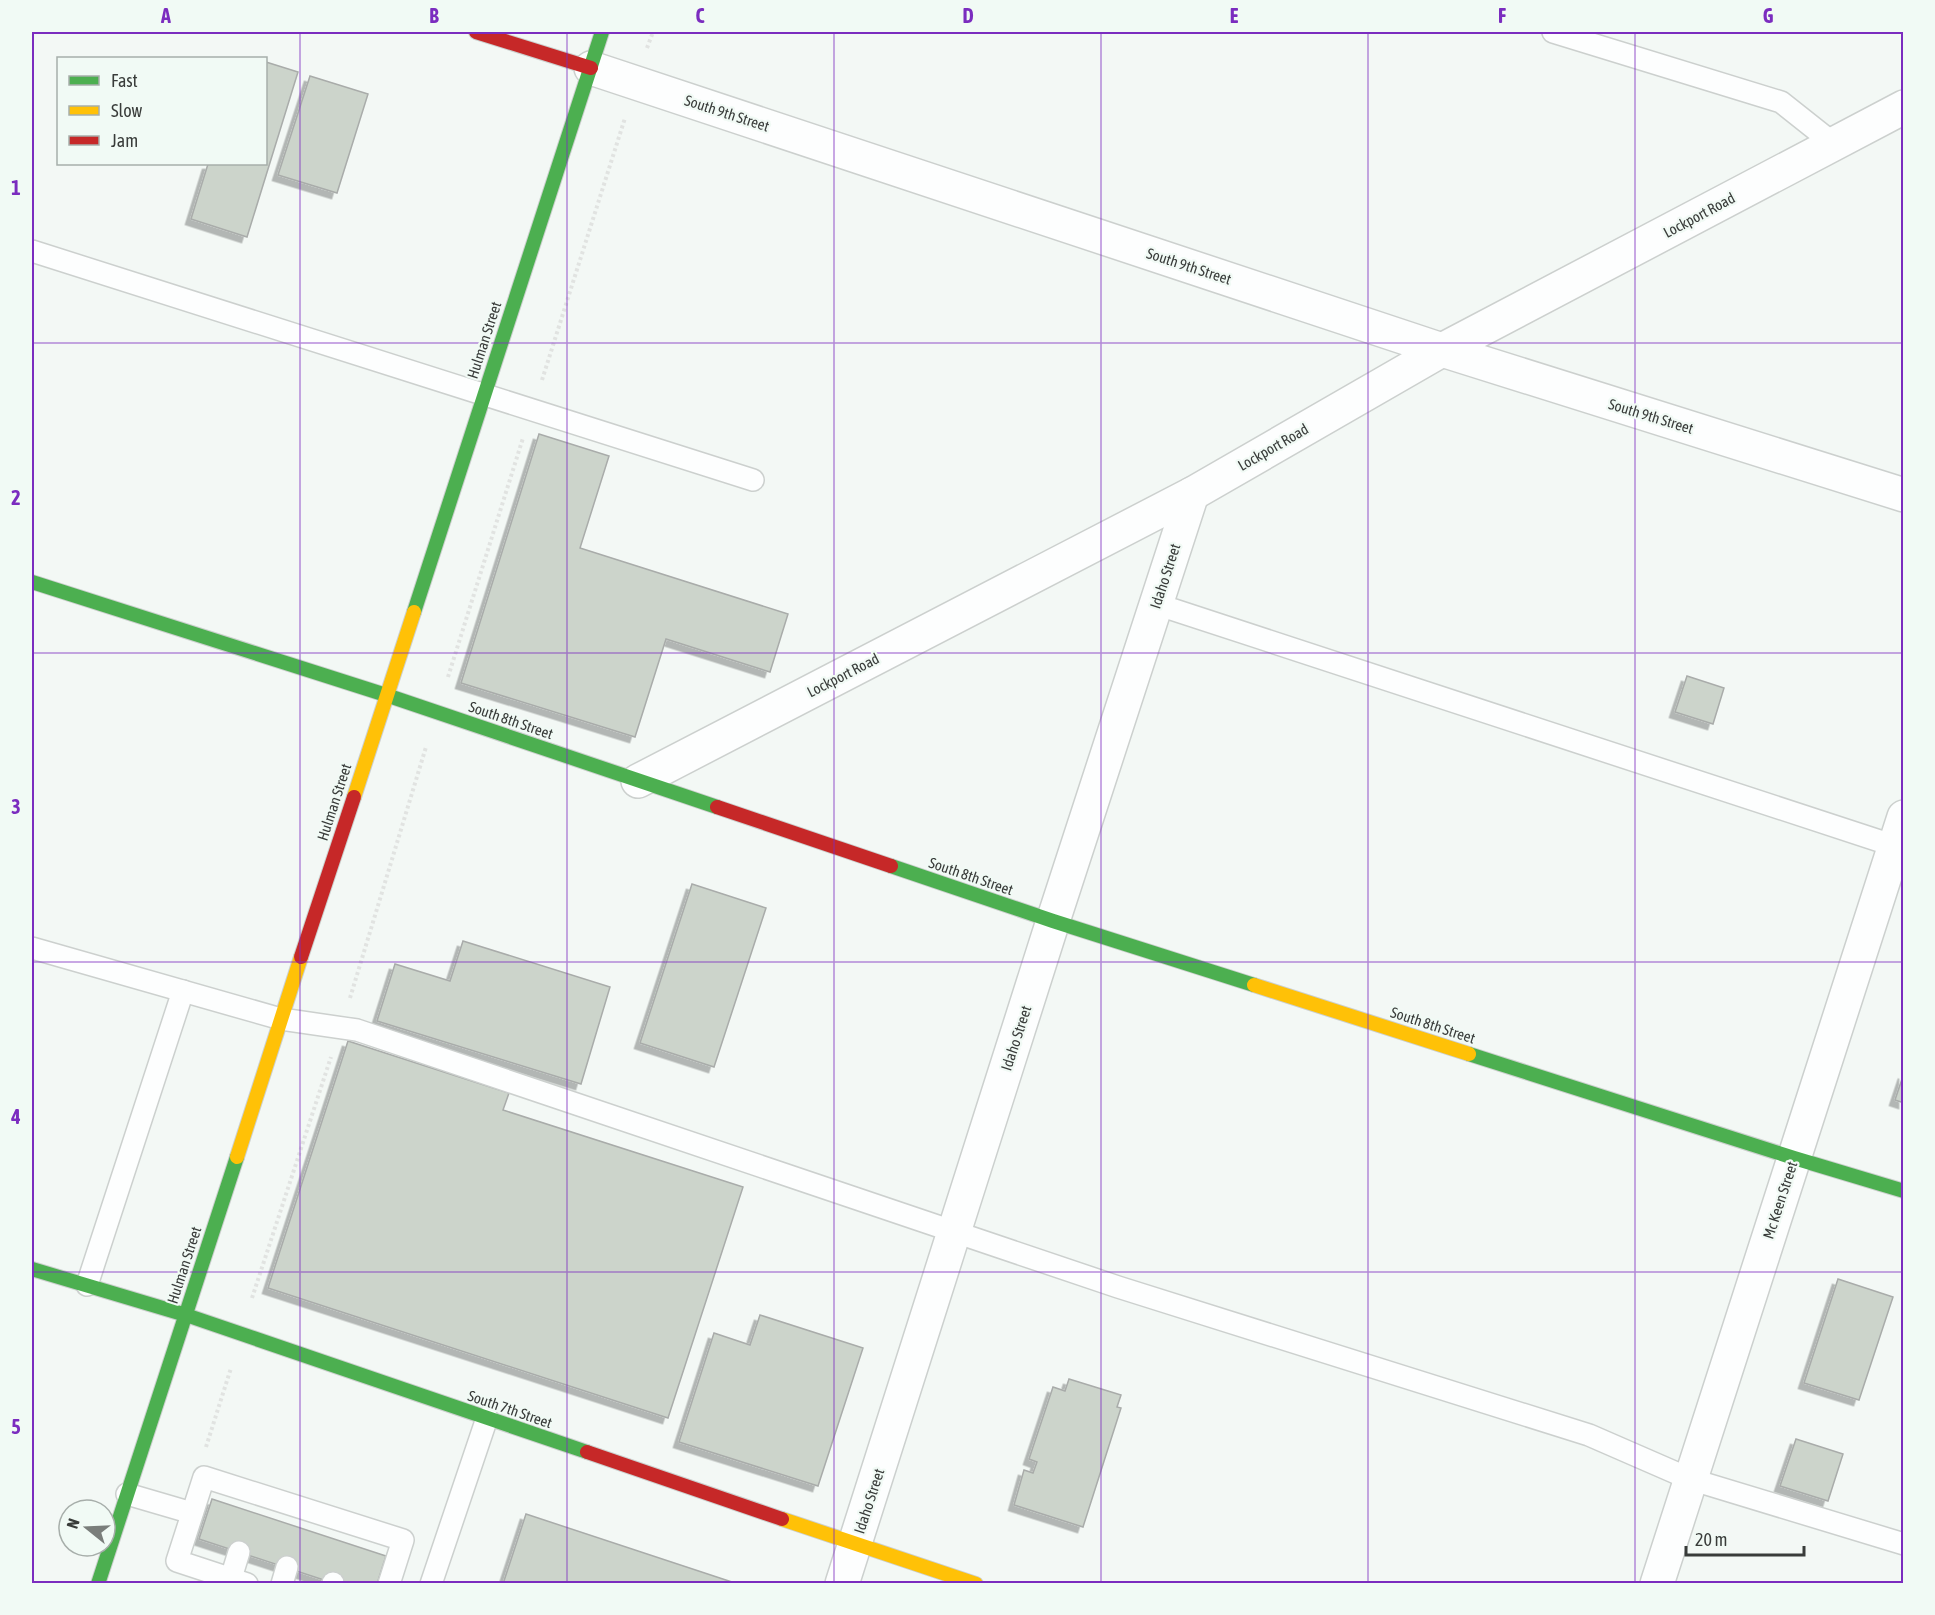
<svg xmlns="http://www.w3.org/2000/svg" width="1935" height="1615" font-family="'Asap Condensed',sans-serif">
  <style>
    .building { fill: #ccd4cb; stroke: #a9acaa; stroke-width: 1.5; filter: url(#shadow) }
    .lines { fill: none; stroke-linecap: round; stroke-linejoin: round }
    .lane-casing { stroke: #ccd0ce; stroke-width: 24 }
    .street-casing { stroke: #ccd0ce; stroke-width: 36 }
    .fast-casing { stroke: #ccd0ce; stroke-width: 16 }
    .slow-casing { stroke: #ccd0ce; stroke-width: 16 }
    .jam-casing { stroke: #ccd0ce; stroke-width: 16 }
    .path { stroke: #e1e3e1; stroke-width: 4; stroke-dasharray: 3 3; stroke-linecap: butt }
    .lane { stroke: #fdfefe; stroke-width: 21 }
    .street { stroke: #fdfefe; stroke-width: 33 }
    .fast { stroke: #4caf50; stroke-width: 14 }
    .slow { stroke: #ffc107; stroke-width: 14 }
    .jam { stroke: #c62828; stroke-width: 14 }
    .grid { fill: none; stroke: #7b2cbf; stroke-width: 1.5; stroke-opacity: 0.55 }
    .labels { text-anchor: middle; dominant-baseline: central; stroke-width: 4.5; stroke-linejoin: round; paint-order: stroke }
    .street-label { font-size: 15px; fill: #393c3a; stroke: #f1faf5 }
    .neatline { fill: none; stroke: #7b2cbf; stroke-width: 2 }
    .grid-label { font-size: 20px; text-anchor: middle; font-weight: bold; fill: #7b2cbf }
  </style>
  <defs>
    <filter id="shadow"><feDropShadow dx="-5.5" dy="5.5" stdDeviation="0" flood-color="#0004"/></filter>
  </defs>
  <rect width="100%" height="100%" fill="#f3f8f5"/>
  <g class="building">
    <polygon points="266,62 298,72 247,237 191,219 208,164 266,164"/>
    <polygon points="310,76 368,94 337,193 278,175"/>
    <polygon points="539,434 609,456 580,548 788,614 770,672 666,639 635,737 461,683"/>
    <polygon points="1687,676 1724,688 1713,724 1675,712"/>
    <polygon points="692,884 766,908 714,1067 640,1043"/>
    <polygon points="463,941 610,987 581,1084 377,1021 395,964 450,981"/>
    <polygon points="348,1041 509,1093 503,1110 743,1187 668,1418 268,1288"/>
    <polygon points="1904,1073 1904,1103 1895,1100"/>
    <polygon points="1838,1279 1893,1297 1859,1400 1804,1383"/>
    <polygon points="760,1315 863,1348 818,1486 679,1442 714,1333 750,1345"/>
    <polygon points="1069,1379 1121,1395 1117,1407 1121,1408 1083,1527 1014,1505 1024,1470 1033,1473 1037,1462 1029,1459 1053,1387 1065,1391"/>
    <polygon points="1796,1439 1843,1454 1828,1501 1780,1486"/>
    <polygon points="212,1499 386,1556 377,1584 336,1584 199,1539"/>
    <polygon points="526,1514 738,1584 503,1584"/>
  </g>
  <g class="lines">
    <defs>
      <g id="lane">
        <polyline points="1553,32 1781,102 1834,144"/>
        <polyline points="32,251 753,480"/>
        <polyline points="1156,604 1904,849"/>
        <polyline points="32,948 281,1019 357,1030 1118,1287 1589,1435 1690,1479 1904,1544"/>
        <polyline points="87,1285 183,991"/>
        <polyline points="127,1494 192,1513"/>
        <polyline points="231,1578 239,1552"/>
        <polyline points="247,1584 177,1561 204,1477 403,1540 389,1584"/>
        <polyline points="282,1584 287,1567"/>
        <polyline points="333,1584 333,1583"/>
        <polyline points="431,1584 487,1418"/>
      </g>
      <g id="street">
        <polyline points="591,68 1442,350 1904,495"/>
        <polyline points="638,781 1192,494 1442,350 1904,107"/>
        <polyline points="842,1584 1053,921 1192,494"/>
        <polyline points="1657,1584 1904,817"/>
      </g>
      <g id="fast">
        <polyline points="32,582 386,695 717,807"/>
        <polyline points="414,612 602,32"/>
        <polyline points="891,866 1053,921 1254,985"/>
        <polyline points="1469,1054 1794,1158 1904,1191"/>
        <polyline points="32,1269 186,1315 587,1452"/>
        <polyline points="98,1584 237,1157"/>
      </g>
      <g id="slow">
        <polyline points="354,797 414,612"/>
        <polyline points="1254,985 1469,1054"/>
        <polyline points="237,1157 301,957"/>
        <polyline points="782,1519 976,1584"/>
      </g>
      <g id="jam">
        <polyline points="476,32 591,68"/>
        <polyline points="717,807 891,866"/>
        <polyline points="301,957 354,797"/>
        <polyline points="587,1452 782,1519"/>
      </g>
    </defs>
    <use href="#lane" class="lane-casing"/>
    <use href="#street" class="street-casing"/>
    <use href="#fast" class="fast-casing"/>
    <use href="#slow" class="slow-casing"/>
    <use href="#jam" class="jam-casing"/>
    <g class="path">
      <polyline points="647,48 653,32"/>
      <polyline points="542,380 625,118"/>
      <polyline points="448,677 523,438"/>
      <polyline points="350,998 426,747"/>
      <polyline points="252,1298 331,1057"/>
      <polyline points="206,1447 231,1368"/>
    </g>
    <use href="#lane" class="lane"/>
    <use href="#street" class="street"/>
    <use href="#fast" class="fast"/>
    <use href="#slow" class="slow"/>
    <use href="#jam" class="jam"/>
  </g>
  <path class="grid" d="M300,32V1584M567,32V1584M834,32V1584M1101,32V1584M1368,32V1584M1635,32V1584M32,343H1904M32,653H1904M32,962H1904M32,1272H1904"/>
  <g class="labels">
    <g class="street-label">
      <text transform="translate(727 113) rotate(18)">South 9th Street</text>
      <text transform="translate(1699 215) rotate(-28)">Lockport Road</text>
      <text transform="translate(1189 266) rotate(18)">South 9th Street</text>
      <text transform="translate(484 340) rotate(-72)">Hulman Street</text>
      <text transform="translate(1651 416) rotate(17)">South 9th Street</text>
      <text transform="translate(1273 447) rotate(-30)">Lockport Road</text>
      <text transform="translate(1165 576) rotate(-72)">Idaho Street</text>
      <text transform="translate(843 675) rotate(-27)">Lockport Road</text>
      <text transform="translate(511 720) rotate(19)">South 8th Street</text>
      <text transform="translate(334 802) rotate(-72)">Hulman Street</text>
      <text transform="translate(971 876) rotate(19)">South 8th Street</text>
      <text transform="translate(1433 1025) rotate(18)">South 8th Street</text>
      <text transform="translate(1016 1038) rotate(-72)">Idaho Street</text>
      <text transform="translate(1780 1200) rotate(-72)">Mc Keen Street</text>
      <text transform="translate(184 1265) rotate(-72)">Hulman Street</text>
      <text transform="translate(510 1409) rotate(19)">South 7th Street</text>
      <text transform="translate(869 1501) rotate(-72)">Idaho Street</text>
    </g>
  </g>
  <rect width="1935" height="1615" fill="none" stroke="#f1faf5" stroke-width="66"/>
  <rect x="57" y="57" width="210" height="108" fill="#f1faf5" stroke="#a7aeaa" stroke-width="1.5"/>
  <rect x="69" y="76" width="30" height="9" fill="#4caf50" stroke="#a7aeaa" stroke-width="1.5"/>
  <text x="111" y="87" font-size="18" fill="#393c3a">Fast</text>
  <rect x="69" y="106" width="30" height="9" fill="#ffc107" stroke="#a7aeaa" stroke-width="1.5"/>
  <text x="111" y="117" font-size="18" fill="#393c3a">Slow</text>
  <rect x="69" y="136" width="30" height="9" fill="#c62828" stroke="#a7aeaa" stroke-width="1.5"/>
  <text x="111" y="147" font-size="18" fill="#393c3a">Jam</text>
  <g transform="translate(87 1528) rotate(288)"><circle r="28" fill="#f1faf5" stroke="#a7aeaa" stroke-width="1.5"/>
  <path d="M0-4.5L10 22L0 15L-10 22Z" fill="#7a7e7b"/>
  <text y="-9" font-size="16" font-weight="bold" text-anchor="middle" fill="#393c3a">N</text>
  </g>
  <path d="M1686 1546v9h118v-9" fill="none" stroke="#393c3a" stroke-width="3"/>
  <text x="1695" y="1546" font-size="18" fill="#393c3a" stroke="#f1faf5" stroke-width="4.5" paint-order="stroke">20 m</text>
  <rect x="33" y="33" width="1869" height="1549" class="neatline"/>
  <g class="grid-label">
    <text x="166" y="23">A</text>
    <text x="434" y="23">B</text>
    <text x="700" y="23">C</text>
    <text x="968" y="23">D</text>
    <text x="1234" y="23">E</text>
    <text x="1502" y="23">F</text>
    <text x="1768" y="23">G</text>
    <text x="16" y="195">1</text>
    <text x="16" y="505">2</text>
    <text x="16" y="814">3</text>
    <text x="16" y="1124">4</text>
    <text x="16" y="1434">5</text>
  </g>
</svg>
